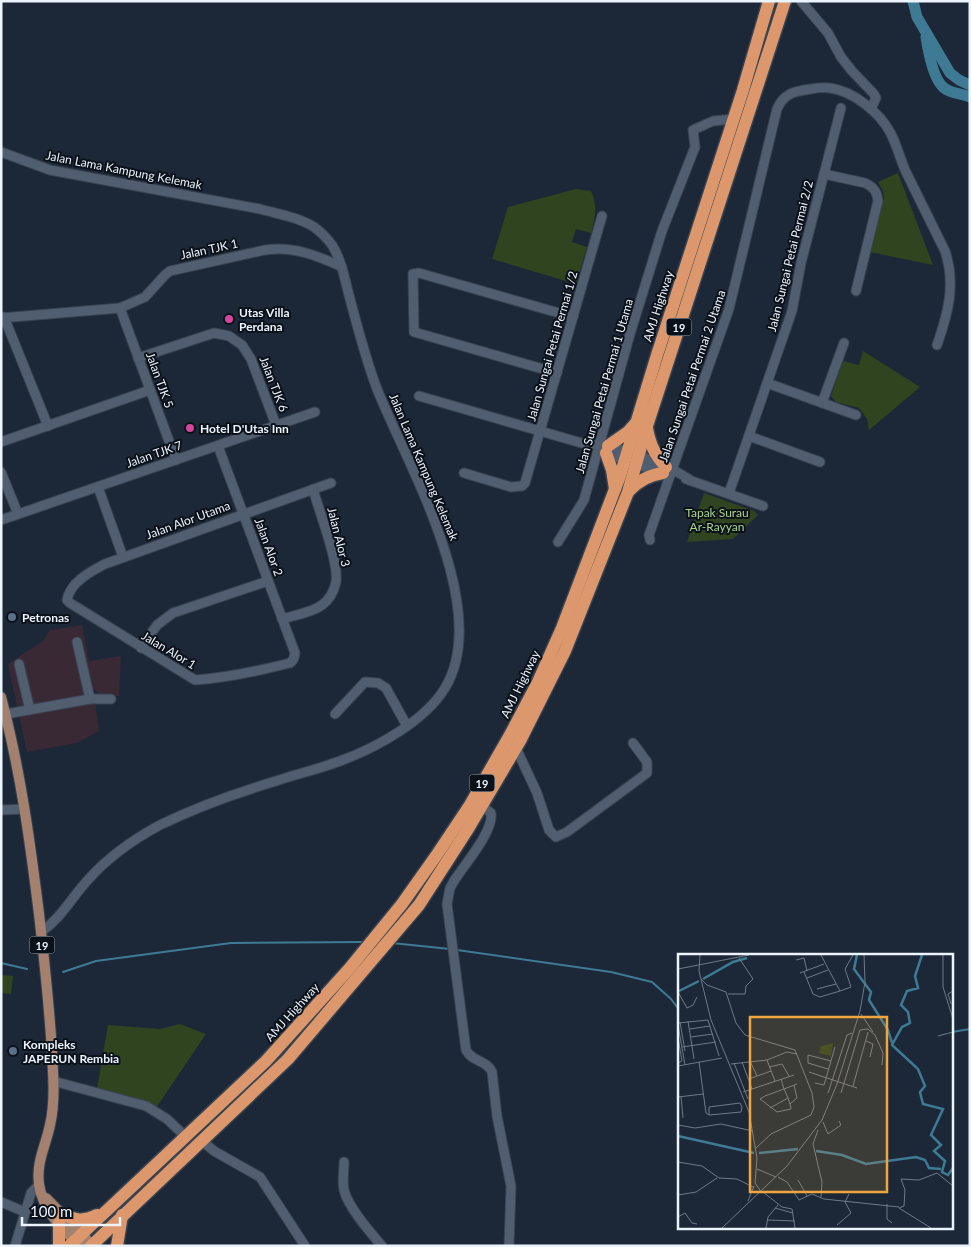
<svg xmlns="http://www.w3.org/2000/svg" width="971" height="1247" font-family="Lato,sans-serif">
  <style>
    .industrial { fill: #392934 }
    .green { fill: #304420 }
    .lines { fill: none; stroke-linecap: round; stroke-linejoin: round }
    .stream { stroke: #3f7a95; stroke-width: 2 }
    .river { stroke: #3f7a95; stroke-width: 11 }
    .minor-casing { stroke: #394350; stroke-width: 11 }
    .major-casing { stroke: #394350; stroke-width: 12 }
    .highway-casing { stroke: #394350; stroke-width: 15 }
    .minor { stroke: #505e70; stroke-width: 9 }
    .major { stroke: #a4816e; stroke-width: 10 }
    .highway { stroke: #dc986c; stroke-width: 12 }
    .hotel-dot { fill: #d1479c; stroke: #0b1118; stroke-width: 2 }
    .service-dot { fill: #5c6f8a; stroke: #0b1118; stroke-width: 2 }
    .labels { text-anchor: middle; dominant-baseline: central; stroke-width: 4; stroke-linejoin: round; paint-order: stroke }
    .shield { fill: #0b1118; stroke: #a8b0ba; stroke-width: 1 }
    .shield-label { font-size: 11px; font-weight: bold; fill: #ecf4ff }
    .street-label { font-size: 12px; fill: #ecf4ff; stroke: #0b1118 }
    .poi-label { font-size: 12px; font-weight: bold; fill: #ecf4ff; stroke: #0b1118; text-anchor: start }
    .park-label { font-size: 12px; fill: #aad38c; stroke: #0b1118 }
    .inset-river { fill: none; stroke: #3f7a95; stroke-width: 2.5 }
    .inset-road { fill: none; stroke: #6f7a88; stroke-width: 1 }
    .view { fill: #f0a63f; fill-opacity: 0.15; stroke: #f0a63f; stroke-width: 2.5 }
    .inset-edge { fill: none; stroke: #ecf4ff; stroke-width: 2.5 }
  </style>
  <rect width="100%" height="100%" fill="#1c2838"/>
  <polygon class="industrial" points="82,625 89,661 121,656 119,696 102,695 94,689 92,677 99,731 77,743 27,752 8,664 43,641 50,630"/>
  <g class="green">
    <polygon points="898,173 933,265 870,252 884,198 883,191 878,182"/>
    <path d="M576,189L591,191C598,205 595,218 591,233L576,229L572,242L587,247L576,284L492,259L508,207Z"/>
    <polygon points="863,351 920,387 869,430 867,419 859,408 836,402 831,396 843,361 859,365"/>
    <polygon points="704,493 754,511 758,515 733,539 687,542"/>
    <polygon points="1,975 13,976 11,994 1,993"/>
    <polygon points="180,1024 206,1034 156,1108 97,1089 108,1025 160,1029"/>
  </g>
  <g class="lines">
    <g class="stream">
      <polyline points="392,943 450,949"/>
      <polyline points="457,950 611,972 652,982 671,999 680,1011"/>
      <polyline points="1,963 27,969"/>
      <polyline points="63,972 96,961 231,943 365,942"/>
      <polyline points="952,1032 970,1029"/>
    </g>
    <g class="river">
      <polyline points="913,1 917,17 950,73 959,80 970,85"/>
      <path d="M926,37C928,50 933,78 943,87C950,94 962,93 970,97"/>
    </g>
    <defs>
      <g id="minor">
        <polyline points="801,1 828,33 841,57 852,71 874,94 876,98 871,109"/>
        <path d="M1,152L50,170L260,209C278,214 298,217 314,227C321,232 327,238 332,245C342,261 345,281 350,299C358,329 366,360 377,389C407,464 493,609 445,688C425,721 376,748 340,761C319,769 297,774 276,781C236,793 197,807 160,825C132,840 106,859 86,882C71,899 60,919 41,932"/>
        <path d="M824,174L865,183C874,187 877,192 878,201L856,291"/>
        <polyline points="120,308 176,460"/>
        <polyline points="4,317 48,426"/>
        <path d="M1,318L120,308L145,297L165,275L170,271L265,250C293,246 316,255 342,267"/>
        <polyline points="138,358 214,333 229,336 242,345 251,359 276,425"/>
        <polyline points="557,373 414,332 413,274 419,273 573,317"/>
        <polyline points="767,383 856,415"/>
        <path d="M419,396L585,444C610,442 669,465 690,480"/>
        <polyline points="822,403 844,343"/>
        <polyline points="749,436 820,462"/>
        <polyline points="1,442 150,390"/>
        <path d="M218,446C243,515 269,584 295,653C294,658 294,660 290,663C258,671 227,678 195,680L70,603L67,600C70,582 90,572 105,564L331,483"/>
        <polyline points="603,452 661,473"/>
        <polyline points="1,472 18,514"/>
        <polyline points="464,473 511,487 522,486 525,483 602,216"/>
        <polyline points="686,479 763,506"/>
        <polyline points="98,487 123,557"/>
        <polyline points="729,493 792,311 801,263 841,108"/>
        <polyline points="1,520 315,412"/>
        <path d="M650,540L649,535L729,309L777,109C784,93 795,91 811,89C817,88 824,87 830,88C853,91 879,112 890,132C897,145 900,159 906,172C919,198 932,225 945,251C956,284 948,314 937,345"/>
        <polyline points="558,542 584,500 630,334 662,231 695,147 693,130 713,121 733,119"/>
        <path d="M282,619C295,615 311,613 322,605C329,600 334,591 336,582C339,562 319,511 313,489"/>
        <polyline points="77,642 90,699"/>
        <polyline points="141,648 157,625 173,613 268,581"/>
        <polyline points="19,664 30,710"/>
        <polyline points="6,714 90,699 111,699"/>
        <polyline points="335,714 365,682 378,683 386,688 407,726"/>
        <polyline points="516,748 537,793 549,830 556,837 567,832 647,773 647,762 633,743"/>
        <path d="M482,806L491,813C494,831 464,865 454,881L450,888L447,904L466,1050C472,1062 487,1060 492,1072L497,1116L511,1186L509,1246"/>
        <polyline points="1,810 24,809"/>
        <polyline points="53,1081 146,1106 167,1119 186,1137"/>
        <polyline points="201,1140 214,1151 260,1177 305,1246"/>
        <path d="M344,1162C344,1171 342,1181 344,1190C348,1207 370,1232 382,1246"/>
        <polyline points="1,1202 25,1212"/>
        <polyline points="15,1246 31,1193 39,1185"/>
      </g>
      <g id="major">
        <path d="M1,697C20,768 30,841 39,914C45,966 51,1019 53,1072C54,1089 54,1108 50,1125C46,1145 36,1162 39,1184C42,1209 62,1229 80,1246"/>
        <polyline points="46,1198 92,1245"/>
      </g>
      <g id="highway">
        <path d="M647,428C650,445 655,455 666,467"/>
        <polyline points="608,446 628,432 635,424"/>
        <polyline points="606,453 612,470 615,489"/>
        <path d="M629,491C639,480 649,475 663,473"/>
        <path d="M62,1214C76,1220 82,1222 97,1215"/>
        <polyline points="59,1223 59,1246"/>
        <polyline points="69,1246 266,1061 349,969 402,904 436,856 470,805 510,735 538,682 562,628 620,476 657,355 743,90 769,1"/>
        <polyline points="91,1246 288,1059 419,905 468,829 520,741 565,651 628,492 647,426 785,1"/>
        <polyline points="117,1246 122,1215"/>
      </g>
    </defs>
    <use href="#minor" class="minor-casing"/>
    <use href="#major" class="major-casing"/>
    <use href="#highway" class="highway-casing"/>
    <use href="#minor" class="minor"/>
    <use href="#major" class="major"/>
    <use href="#highway" class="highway"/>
  </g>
  <g class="hotel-dot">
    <circle cx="229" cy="319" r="5"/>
    <circle cx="190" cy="428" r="5"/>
  </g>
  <g class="service-dot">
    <circle cx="12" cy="617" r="5"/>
    <circle cx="13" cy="1051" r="5"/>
  </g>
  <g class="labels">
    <g class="shield">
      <rect x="666.5" y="318.5" width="25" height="17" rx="4"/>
      <rect x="469.5" y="774.5" width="25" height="17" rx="4"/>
      <rect x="29.5" y="936.5" width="25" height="17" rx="4"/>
    </g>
    <g class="shield-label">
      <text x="679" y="327">19</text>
      <text x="482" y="783">19</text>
      <text x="42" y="945">19</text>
    </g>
    <g class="street-label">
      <text transform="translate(124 170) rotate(11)">Jalan Lama Kampung Kelemak</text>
      <text transform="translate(209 249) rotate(-12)">Jalan TJK 1</text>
      <text transform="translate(790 256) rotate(-76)">Jalan Sungai Petai Permai 2/2</text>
      <text transform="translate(658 306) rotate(-72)">AMJ Highway</text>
      <text transform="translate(552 346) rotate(-74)">Jalan Sungai Petai Permai 1/2</text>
      <text transform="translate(692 376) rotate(-71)">Jalan Sungai Petai Permai 2 Utama</text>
      <text transform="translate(160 380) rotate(70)">Jalan TJK 5</text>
      <text transform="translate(274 384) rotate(69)">Jalan TJK 6</text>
      <text transform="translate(604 386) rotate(-74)">Jalan Sungai Petai Permai 1 Utama</text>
      <text transform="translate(154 454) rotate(-19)">Jalan TJK 7</text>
      <text transform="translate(424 467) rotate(67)">Jalan Lama Kampung Kelemak</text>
      <text transform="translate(188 520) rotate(-20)">Jalan Alor Utama</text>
      <text transform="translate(339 537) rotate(76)">Jalan Alor 3</text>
      <text transform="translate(269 547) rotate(70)">Jalan Alor 2</text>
      <text transform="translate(169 650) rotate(31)">Jalan Alor 1</text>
      <text transform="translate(520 684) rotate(-64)">AMJ Highway</text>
      <text transform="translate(292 1012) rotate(-48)">AMJ Highway</text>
    </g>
    <g class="poi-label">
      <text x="239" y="312">Utas Villa<tspan x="239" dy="14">Perdana</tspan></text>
      <text x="200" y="428">Hotel D'Utas Inn</text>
      <text x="22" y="617">Petronas</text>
      <text x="23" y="1044">Kompleks<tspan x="23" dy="14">JAPERUN Rembia</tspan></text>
    </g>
    <g class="park-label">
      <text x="717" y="512">Tapak Surau<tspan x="717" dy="14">Ar-Rayyan</tspan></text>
    </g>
  </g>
  <g transform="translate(678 954)">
    <rect width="275" height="275" fill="#1c2838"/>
    <path d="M155,89L153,102L141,99L143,92Z" fill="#304420"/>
    <path class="inset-river" d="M179,1L176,15L193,38L191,46L210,76L214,89M244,1L237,22L240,34L229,37L223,51L230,58L232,69L224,73L214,91L240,115L247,132L242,138L245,150L265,155L253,181L263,191L256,197L267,207L264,218L270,221L275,214M25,25L55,8L69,4M1,37L21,27M0,182L76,199M138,197L164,201L188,210L238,203L247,206L251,214L263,215M81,199L120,195"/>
    <path class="inset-road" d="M22,1L21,17L33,66L71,158L79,204L77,229L84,239M143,1L162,37M265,1V33L275,65M118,6L126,4L129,17M0,15L71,1M126,18L135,40L142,43L162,37L173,33L167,15L175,1M122,19L146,10M129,24L150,16M23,25L29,31L48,38L58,69L67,81L117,96L134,139L136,153L133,161L93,180L78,194M139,35L158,30M0,38L9,54L15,51L19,43M50,40H67L68,32L75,25L61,4M273,50L270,40L275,37M183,60L195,78M10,67L16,105M2,68L7,97M0,69L30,66L41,102M0,71L7,111M12,75L32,72M260,82L275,78M13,83L35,80M0,84L4,107L0,109M188,87L195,90L192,103M4,93L38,88M89,106L97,127M72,107L79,122M21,108L28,159L31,161M64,108L74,135M56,109L70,145M53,110L89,106L109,98L119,100M0,112L44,104M91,113L104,110L111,122M150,115L130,109V101L153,107M131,118L179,134M71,125L93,117M103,125L106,135L110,144L112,150L113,154V155L99,158L82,145L87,142L106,135L119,130M137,129L146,131L157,93M175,132L190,78M65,138L116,121M150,139L169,81L174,79M163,139L182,76L190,75L197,81L205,99L204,111M0,143L25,140M3,143L5,164M112,150L119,144L116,131M92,154L110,144M31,161V153L62,149L64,153M31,161L63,158L64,153M145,168L150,180L163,171L161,167M0,171L17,174L43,170L75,177M140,176L135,190L144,228L143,243M0,208L24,212L41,224L59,225L75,233M79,215L98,223M100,223L109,228L121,246L134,240L146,245L221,253M120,226L129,242M85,238L104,253L114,255L117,274M0,241L18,238L39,224M70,247L76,232M209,250V265L214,269M97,254L115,259M0,263L7,259L14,269L19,270M89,266L117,267M159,271L173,259L167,248L171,240M44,274L109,212L144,166L159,130L182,57L187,28L186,1M88,274L90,263L100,251M253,274L221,254L226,252L227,236L223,225L241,226L259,219L275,232"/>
    <path class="view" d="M72,63H209V238H72Z"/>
    <rect width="275" height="275" class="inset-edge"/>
  </g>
  <rect width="971" height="1247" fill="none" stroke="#ecf4ff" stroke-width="5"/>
  <path d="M22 1217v8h98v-8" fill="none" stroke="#ecf4ff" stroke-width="2.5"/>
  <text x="30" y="1217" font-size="15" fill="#ecf4ff" stroke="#0b1118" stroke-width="4" paint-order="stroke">100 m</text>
</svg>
